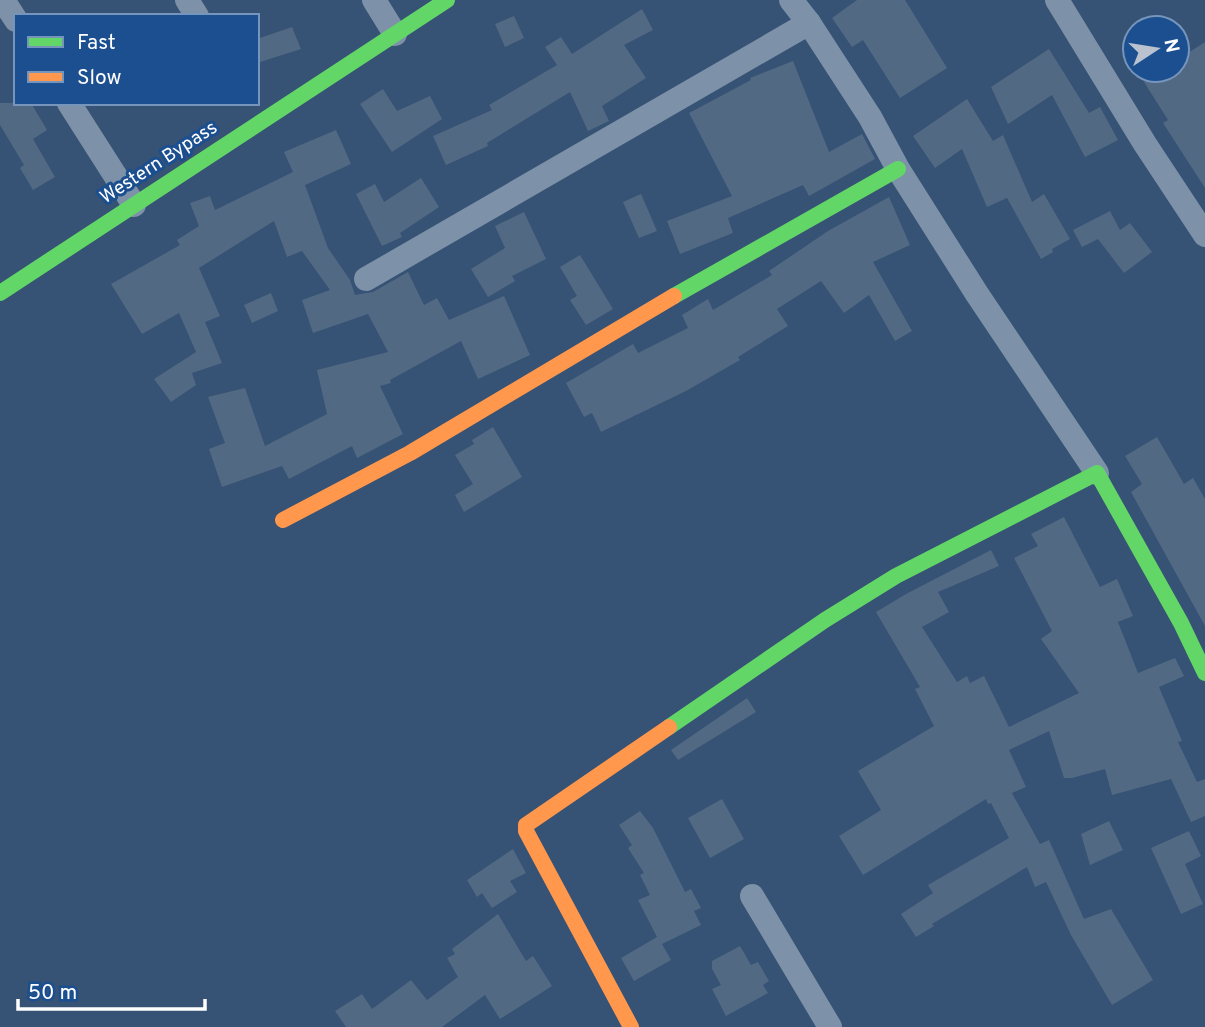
<svg xmlns="http://www.w3.org/2000/svg" width="1205" height="1027" font-family="Overpass,sans-serif">
  <style>
    .building { fill: #526984 }
    .lines { fill: none; stroke-linecap: round; stroke-linejoin: round }
    .street { stroke: #7d92a8; stroke-width: 24 }
    .fast { stroke: #63d668; stroke-width: 16 }
    .slow { stroke: #ff974d; stroke-width: 16 }
    .labels { text-anchor: middle; dominant-baseline: central; stroke-width: 6; stroke-linejoin: round; paint-order: stroke }
    .street-label { font-size: 19px; fill: #fff; stroke: #1b4f8f }
  </style>
  <rect width="100%" height="100%" fill="#365274"/>
  <g class="building">
    <polygon points="857,0 905,0 947,68 900,98 863,40 852,47 832,18"/>
    <polygon points="642,9 653,30 624,45 646,78 602,106 609,121 588,131 570,92 487,143 488,146 446,165 433,136 492,110 489,105 557,65 545,47 561,37 572,54"/>
    <polygon points="514,16 524,38 505,47 495,24"/>
    <polygon points="292,27 301,49 257,63 257,39"/>
    <polygon points="1205,42 1205,188 1163,123 1168,120 1144,82 1162,70 1177,70 1177,60"/>
    <polygon points="1049,49 1089,113 1100,107 1118,140 1085,157 1052,95 1008,124 991,87"/>
    <polygon points="793,61 829,152 862,134 875,159 809,196 803,185 728,218 733,233 680,254 667,221 732,196 689,113 751,80 750,78"/>
    <polygon points="383,89 397,111 430,96 442,119 392,152 360,104"/>
    <polygon points="967,99 993,141 1003,135 1032,202 1044,194 1070,239 1052,249 1053,252 1041,259 1007,198 987,207 962,149 935,168 913,136"/>
    <polygon points="0,103 31,103 47,130 33,139 55,177 33,190 20,168 24,165 0,125"/>
    <polygon points="336,130 351,164 305,185 328,248 350,280 355,295 373,292 408,272 424,305 437,298 449,320 504,296 530,355 478,379 461,341 390,380 391,383 380,386 403,434 357,458 352,446 289,479 282,466 222,487 209,449 225,443 208,397 245,388 265,446 327,414 317,370 388,352 368,314 313,333 302,300 330,290 302,251 287,257 274,221 199,268 220,316 205,322 222,363 192,373 196,385 171,402 154,379 196,352 179,313 142,334 111,284 180,245 177,240 199,226 190,203 210,196 215,210 293,172 284,152"/>
    <polygon points="421,178 439,207 400,233 402,237 382,246 356,194 375,184 384,202"/>
    <polygon points="641,194 657,231 639,238 623,202"/>
    <polygon points="889,197 910,245 873,262 912,331 895,341 869,295 844,313 821,281 777,309 788,326 738,357 740,360 686,391 601,432 592,413 584,417 566,383 633,344 638,353 688,328 682,315 708,299 713,310 772,275 769,271 828,231"/>
    <polygon points="1110,211 1120,230 1130,223 1152,252 1124,273 1098,239 1082,247 1073,230"/>
    <polygon points="524,212 546,259 512,276 515,281 488,297 471,269 505,248 495,226"/>
    <polygon points="580,255 613,309 586,325 570,300 577,296 560,267"/>
    <polygon points="271,293 278,311 252,323 244,305"/>
    <polygon points="493,427 522,477 464,512 455,495 473,484 455,455 474,444 472,440"/>
    <polygon points="1157,437 1184,484 1193,478 1205,499 1205,626 1131,492 1142,484 1125,456"/>
    <polygon points="1064,517 1100,587 1117,579 1133,616 1118,622 1138,673 1175,658 1184,676 1159,687 1182,741 1178,742 1197,782 1205,779 1205,816 1191,822 1171,779 1112,795 1105,769 1072,778 1064,778 1049,731 1009,750 1026,787 1012,793 1040,844 1049,840 1084,919 1111,909 1153,980 1112,1005 1071,935 1046,882 1035,887 1027,867 932,924 934,926 916,937 901,914 933,893 928,885 1009,838 991,803 988,804 986,799 863,875 839,836 881,810 858,771 934,726 915,689 920,687 876,612 906,594 991,550 999,566 938,592 949,612 922,627 957,682 967,676 970,683 984,676 1009,727 1079,693 1041,639 1052,631 1014,558 1038,546 1031,534"/>
    <polygon points="747,698 756,712 678,760 671,750"/>
    <polygon points="722,799 744,839 710,858 688,818"/>
    <polygon points="640,811 653,828 685,892 691,889 701,908 694,911 701,925 662,944 671,960 634,981 621,958 657,937 638,900 650,895 640,875 644,873 628,848 632,845 619,825"/>
    <polygon points="1109,821 1123,850 1090,865 1081,834"/>
    <polygon points="1189,831 1201,856 1185,864 1203,904 1181,914 1151,848"/>
    <polygon points="513,849 526,873 510,881 517,892 492,908 482,893 477,897 467,880"/>
    <polygon points="498,914 526,961 533,956 552,986 500,1019 485,995 442,1027 346,1027 335,1011 362,994 372,1009 411,980 427,1000 458,977 447,958 455,954 452,949"/>
    <polygon points="740,946 751,965 758,962 769,981 763,985 768,993 726,1016 712,989 721,985 712,969 712,961"/>
  </g>
  <g class="lines">
    <g class="street">
      <polyline points="3,0 16,20"/>
      <polyline points="187,0 197,16"/>
      <polyline points="374,0 395,34"/>
      <polyline points="791,0 809,23 870,117 898,169 977,294 1097,473"/>
      <polyline points="1057,0 1145,144 1205,235"/>
      <polyline points="69,103 134,205"/>
      <polyline points="366,279 809,23"/>
      <polyline points="752,896 830,1027"/>
    </g>
    <g class="fast">
      <polyline points="0,293 447,0"/>
      <polyline points="674,296 898,169"/>
      <polyline points="669,727 825,620 896,576 1097,473 1181,623 1205,673"/>
    </g>
    <g class="slow">
      <polyline points="283,520 410,453 674,296"/>
      <polyline points="631,1027 526,831 526,825 669,727"/>
    </g>
  </g>
  <g class="labels">
    <g class="street-label">
      <text transform="translate(159 163) rotate(-33)">Western Bypass</text>
    </g>
  </g>
  <rect x="14" y="14" width="245" height="91" fill="#1b4f8f" stroke="#7695bc" stroke-width="2"/>
  <rect x="28" y="37" width="35" height="10" fill="#63d668" stroke="#7695bc" stroke-width="2"/>
  <text x="77" y="49" font-size="21" fill="#ffffff">Fast</text>
  <rect x="28" y="72" width="35" height="10" fill="#ff974d" stroke="#7695bc" stroke-width="2"/>
  <text x="77" y="84" font-size="21" fill="#ffffff">Slow</text>
  <g transform="translate(1156 49) rotate(78)"><circle r="33" fill="#1b4f8f" stroke="#7695bc" stroke-width="2"/>
  <path d="M0-5L12 26L0 18L-12 26Z" fill="#b9c2ce"/>
  <text y="-10" font-size="19" font-weight="bold" text-anchor="middle" fill="#ffffff">N</text>
  </g>
  <path d="M18 999v10h187v-10" fill="none" stroke="#ffffff" stroke-width="3.5"/>
  <text x="28" y="999" font-size="21" fill="#ffffff" stroke="#1b4f8f" stroke-width="5" paint-order="stroke">50 m</text>
</svg>
